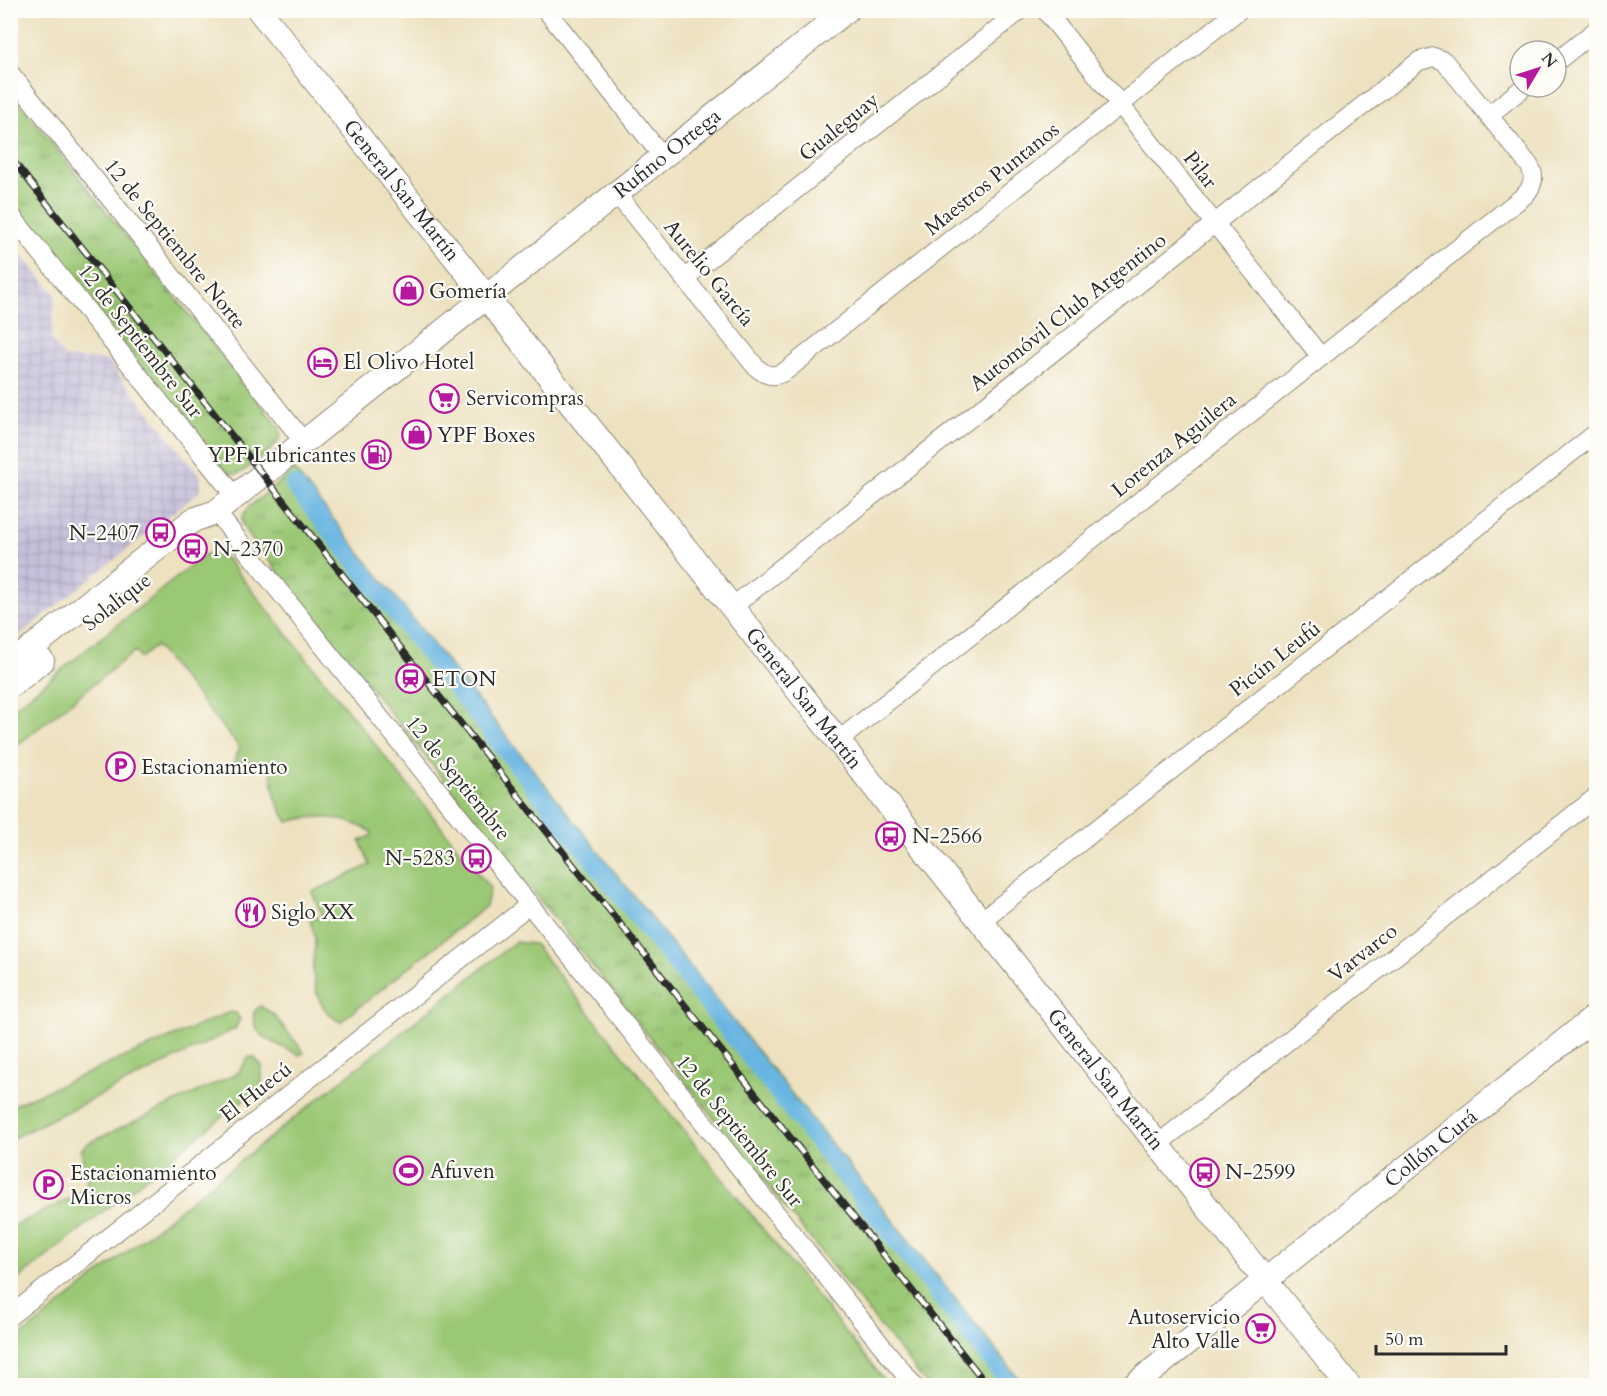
<svg xmlns="http://www.w3.org/2000/svg" width="1607" height="1396" font-family="Cardo,serif">
  <style>
    .industrial { fill: url(#industrial-grid) }
    .grass { fill: url(#grass-tufts); stroke: #637a50; stroke-width: 1.5 }
    .garden { fill: #9bc875; stroke: #637a50; stroke-width: 1.5 }
    .lines { fill: none; stroke-linecap: round; stroke-linejoin: round }
    .canal { stroke: #68b5e1; stroke-width: 18 }
    .street-casing { stroke: #8c8676; stroke-width: 20 }
    .secondary-casing { stroke: #8c8676; stroke-width: 26 }
    .street { stroke: #fff; stroke-width: 18 }
    .secondary { stroke: #fff; stroke-width: 24 }
    .rail-casing { stroke: #2b2b2b; stroke-width: 7 }
    .rail { stroke: #fdfcf7; stroke-width: 4.5; stroke-dasharray: 14; stroke-linecap: butt }
    .labels { text-anchor: middle; dominant-baseline: central; stroke-width: 4.5; stroke-linejoin: round; paint-order: stroke }
    .street-label { font-size: 21px; fill: #2b2b2b; stroke: #fdfcf7 }
    .poi-label { font-size: 21px; fill: #2b2b2b; stroke: #fdfcf7; text-anchor: start }
  </style>
  <defs>
    <pattern id="industrial-grid" width="8" height="8" patternUnits="userSpaceOnUse" patternTransform="scale(1.5)"><rect width="8" height="8" fill="#c6c0da"/><path d="M0 4h8M4 0v8" fill="none" stroke="#aaa5bb"/></pattern>
    <pattern id="grass-tufts" width="24" height="20" patternUnits="userSpaceOnUse" patternTransform="scale(1.5)"><rect width="24" height="20" fill="#9bc875"/><path d="M3 7l-1-3M5 7V3M7 7l1-3M15 17l-1-3M17 17v-4M19 17l1-3" fill="none" stroke="#7fa360"/></pattern>
  </defs>
  <rect width="100%" height="100%" fill="#fdfcf7"/>
  <filter id="ink" filterUnits="userSpaceOnUse"><feTurbulence type="fractalNoise" baseFrequency=".0167" numOctaves="2"/><feDisplacementMap in="SourceGraphic" scale="12" xChannelSelector="R" yChannelSelector="G"/><feConvolveMatrix kernelMatrix="1 2 1 2 8 2 1 2 1" color-interpolation-filters="sRGB"/></filter>
  <filter id="wash" filterUnits="userSpaceOnUse"><feTurbulence type="fractalNoise" baseFrequency=".008" numOctaves="4" result="noise"/><feDisplacementMap in="SourceGraphic" scale="24" xChannelSelector="R" yChannelSelector="G"/><feGaussianBlur stdDeviation="1.35" result="paint"/><feColorMatrix in="noise" values="0 0 0 0 0 0 0 0 0 0 0 0 0 0 0 0 0 1.4 0 .05"/><feComposite in="paint" operator="in"/></filter>
  <g filter="url(#wash)">
    <rect width="100%" height="100%" fill="#ede1c0"/>
    <polygon class="industrial" points="14,246 55,294 51,340 65,358 107,360 201,477 199,492 11,642 10,249"/>
    <g class="grass">
      <path d="M10,91L278,426C281,431 282,435 279,440C275,447 245,472 237,474C230,475 225,470 220,465L11,203Z"/>
      <polygon points="294,470 1024,1385 927,1385 247,533 242,523 242,517 248,508"/>
    </g>
    <g class="garden">
      <path d="M206,554L226,558L490,888L486,906L340,1022C319,1011 313,987 313,964C313,956 316,948 315,939C315,933 312,927 310,921L322,915L312,892L370,865L360,841L371,836L372,832C345,817 318,813 288,822C283,814 278,805 275,796C271,780 276,764 252,761C245,760 239,763 233,763L240,748L156,646L140,658L135,651L11,750V710Z"/>
      <polygon points="515,942 534,944 888,1385 11,1385 11,1344"/>
      <path d="M260,1006L273,1014L304,1052L300,1055C281,1045 249,1038 254,1012Z"/>
      <polygon points="230,1012 236,1013 240,1019 235,1029 11,1139 11,1106"/>
      <polygon points="249,1057 254,1057 262,1066 262,1085 11,1285 11,1227 88,1190 81,1150 86,1144 238,1073"/>
    </g>
    <g class="lines">
      <polyline class="canal" points="294,485 1012,1386"/>
    </g>
  </g>
  <g filter="url(#ink)">
    <g class="lines">
      <defs>
        <g id="street">
          <polyline points="546,10 663,157"/>
          <polyline points="1045,10 1321,357"/>
          <polyline points="1556,62 1596,30"/>
          <polyline points="10,73 304,442"/>
          <polyline points="1489,115 1524,87"/>
          <path d="M617,194L755,366C765,376 774,379 787,370L1239,10"/>
          <polyline points="10,214 235,496"/>
          <polyline points="684,279 1021,10"/>
          <polyline points="216,512 914,1386"/>
          <path d="M732,607L1419,61L1434,57L1444,61L1529,165C1536,176 1533,186 1525,195L838,741"/>
          <polyline points="981,921 1596,433"/>
          <polyline points="1158,1144 1596,797"/>
          <polyline points="10,1316 530,904"/>
        </g>
        <g id="secondary">
          <path id="s1" d="M259,10L1349,1386"/>
          <path id="s2" d="M10,665L193,520L216,512L847,10"/>
          <polyline points="10,686 42,661"/>
          <path id="s3" d="M1133,1386L1596,1016"/>
        </g>
      </defs>
      <use href="#street" class="street-casing"/>
      <use href="#secondary" class="secondary-casing"/>
      <use href="#street" class="street"/>
      <use href="#secondary" class="secondary"/>
      <defs>
        <polyline id="rail" points="10,157 988,1386"/>
      </defs>
      <use href="#rail" class="rail-casing"/>
      <use href="#rail" class="rail"/>
    </g>
  </g>
  <defs>
    <symbol id="shop-ring" viewBox="-11 -11 22 22"><circle r="9.5" fill="#fdfcf7" stroke="#b5179e" stroke-width="1.5"/><path d="M-5-2.5h2.3a2.7 3.5 0 0 1 5.4 0H5L5.5 6h-11ZM-1.5-2.5h3a1.5 2.3 0 0 0-3 0Z" fill="#b5179e"/></symbol>
    <symbol id="hotel-ring" viewBox="-11 -11 22 22"><circle r="9.5" fill="#fdfcf7" stroke="#b5179e" stroke-width="1.5"/><path d="M-6-4.5h1.5V1H6V5H4.5V3h-9V5H-6ZM-4 0a1.8 1.8 0 1 1 3.6 0ZM.5 0V-2.5h3Q6-2.5 6 0Z" fill="#b5179e"/></symbol>
    <symbol id="supermarket-ring" viewBox="-11 -11 22 22"><circle r="9.5" fill="#fdfcf7" stroke="#b5179e" stroke-width="1.5"/><path d="M-6-5.5h2.5l.6 2H6L4.5 2H-2.5L-4.4-4H-6ZM-1.5 3.2a1.3 1.3 0 1 0 .1 0ZM3 3.2a1.3 1.3 0 1 0 .1 0Z" fill="#b5179e"/></symbol>
    <symbol id="fuel-ring" viewBox="-11 -11 22 22"><circle r="9.5" fill="#fdfcf7" stroke="#b5179e" stroke-width="1.5"/><path d="M-5.5-6h7V0h2V4h1.3V-2.5L3-4.5l.8-.8L6-3V5H2.5V1h-1V6h-7ZM-4.2-4.7v3.2H.2V-4.7Z" fill="#b5179e"/></symbol>
    <symbol id="bus-ring" viewBox="-11 -11 22 22"><circle r="9.5" fill="#fdfcf7" stroke="#b5179e" stroke-width="1.5"/><path d="M-5-6H5V4H4V6H2V4H-2V6H-4V4H-5ZM-3.5-4V0h7V-4ZM-3.5 1.2v1.5H-2V1.2ZM2 1.2v1.5H3.5V1.2Z" fill="#b5179e"/></symbol>
    <symbol id="station-ring" viewBox="-11 -11 22 22"><circle r="9.5" fill="#fdfcf7" stroke="#b5179e" stroke-width="1.5"/><path d="M-3-6H3Q5-6 5-4V2Q5 4 3 4L4.5 6H3L1.5 4h-3L-3 6H-4.5L-3 4Q-5 4-5 2V-4Q-5-6-3-6ZM-3.5-4v3h7v-3ZM-3.5 1v1.5H-2V1ZM2 1v1.5H3.5V1Z" fill="#b5179e"/></symbol>
    <symbol id="parking-ring" viewBox="-11 -11 22 22"><circle r="9.5" fill="#fdfcf7" stroke="#b5179e" stroke-width="1.5"/><path d="M-3.5-5.5H1a3.5 3.5 0 0 1 0 7H-1V5.5H-3.5ZM-1-3.4V-.6H.8a1.4 1.4 0 0 0 0-2.8Z" fill="#b5179e"/></symbol>
    <symbol id="restaurant-ring" viewBox="-11 -11 22 22"><circle r="9.5" fill="#fdfcf7" stroke="#b5179e" stroke-width="1.5"/><path d="M-5-6h1v4h1v-4h1v4h1v-4h1v5L-1.5 .5V6h-2V.5L-5-1ZM5-6V6H3V1.5H1.5Q1.5-4 5-6Z" fill="#b5179e"/></symbol>
    <symbol id="stadium-ring" viewBox="-11 -11 22 22"><circle r="9.5" fill="#fdfcf7" stroke="#b5179e" stroke-width="1.5"/><path d="M0-5a6.5 5 0 1 0 0 10a6.5 5 0 1 0 0-10ZM-3.5-1.8h7v3.6h-7Z" fill="#b5179e"/></symbol>
  </defs>
  <g fill-rule="evenodd">
    <use href="#shop-ring" x="392" y="274" width="33" height="33"/>
    <use href="#hotel-ring" x="306" y="346" width="33" height="33"/>
    <use href="#supermarket-ring" x="428" y="382" width="33" height="33"/>
    <use href="#shop-ring" x="400" y="418" width="33" height="33"/>
    <use href="#fuel-ring" x="360" y="438" width="33" height="33"/>
    <use href="#bus-ring" x="144" y="516" width="33" height="33"/>
    <use href="#bus-ring" x="176" y="532" width="33" height="33"/>
    <use href="#station-ring" x="394" y="662" width="33" height="33"/>
    <use href="#parking-ring" x="104" y="750" width="33" height="33"/>
    <use href="#bus-ring" x="874" y="820" width="33" height="33"/>
    <use href="#bus-ring" x="460" y="842" width="33" height="33"/>
    <use href="#restaurant-ring" x="234" y="896" width="33" height="33"/>
    <use href="#stadium-ring" x="392" y="1154" width="33" height="33"/>
    <use href="#bus-ring" x="1188" y="1156" width="33" height="33"/>
    <use href="#parking-ring" x="32" y="1168" width="33" height="33"/>
    <use href="#supermarket-ring" x="1244" y="1312" width="33" height="33"/>
  </g>
  <g class="labels">
    <g class="street-label">
      <text transform="translate(839 127) rotate(-39)">Gualeguay</text>
      <text stroke="none"><textPath href="#s2" startOffset="834">Rufino Ortega</textPath></text>
      <text transform="translate(1200 170) rotate(52)">Pilar</text>
      <text transform="translate(992 179) rotate(-39)">Maestros Puntanos</text>
      <text stroke="none"><textPath href="#s1" startOffset="230">General San Martín</textPath></text>
      <text transform="translate(175 244) rotate(51)">12 de Septiembre Norte</text>
      <text transform="translate(709 273) rotate(51)">Aurelio García</text>
      <text transform="translate(1068 312) rotate(-38)">Automóvil Club Argentino</text>
      <text transform="translate(140 341) rotate(52)">12 de Septiembre Sur</text>
      <text transform="translate(1174 445) rotate(-39)">Lorenza Aguilera</text>
      <text transform="translate(117 602) rotate(-38)">Solalique</text>
      <text transform="translate(1275 659) rotate(-38)">Picún Leufú</text>
      <text stroke="none"><textPath href="#s1" startOffset="878">General San Martín</textPath></text>
      <text transform="translate(458 778) rotate(51)">12 de Septiembre</text>
      <text transform="translate(1363 953) rotate(-38)">Varvarco</text>
      <text stroke="none"><textPath href="#s1" startOffset="1364">General San Martín</textPath></text>
      <text transform="translate(256 1092) rotate(-38)">El Huecú</text>
      <text transform="translate(739 1131) rotate(51)">12 de Septiembre Sur</text>
      <text stroke="none"><textPath href="#s3" startOffset="381">Collón Curá</textPath></text>
    </g>
    <g class="poi-label">
      <text x="429" y="291">Gomería</text>
      <text x="343" y="362">El Olivo Hotel</text>
      <text x="466" y="398">Servicompras</text>
      <text x="437" y="435">YPF Boxes</text>
      <text x="356" y="455" text-anchor="end">YPF Lubricantes</text>
      <text x="139" y="533" text-anchor="end">N-2407</text>
      <text x="213" y="549">N-2370</text>
      <text x="432" y="679">ETON</text>
      <text x="141" y="767">Estacionamiento</text>
      <text x="912" y="836">N-2566</text>
      <text x="455" y="858" text-anchor="end">N-5283</text>
      <text x="271" y="912">Siglo XX</text>
      <text x="430" y="1171">Afuven</text>
      <text x="1225" y="1172">N-2599</text>
      <text x="70" y="1173">Estacionamiento<tspan x="70" dy="24">Micros</tspan></text>
      <text x="1240" y="1317" text-anchor="end">Autoservicio<tspan x="1240" dy="24">Alto Valle</tspan></text>
    </g>
  </g>
  <rect width="1607" height="1396" fill="none" stroke="#fdfcf7" stroke-width="36"/>
  <g transform="translate(1538 69) rotate(51)"><circle r="28" fill="#fdfcf7" stroke="#a9a8a5" stroke-width="1.5"/>
  <path d="M0-4.5L10 22L0 15L-10 22Z" fill="#b5179e"/>
  <text y="-9" font-size="16" font-weight="bold" text-anchor="middle" fill="#2b2b2b">N</text>
  </g>
  <path d="M1376 1345v9h130v-9" fill="none" stroke="#2b2b2b" stroke-width="3"/>
  <text x="1385" y="1345" font-size="18" fill="#2b2b2b" stroke="#fdfcf7" stroke-width="4.5" paint-order="stroke">50 m</text>
</svg>
